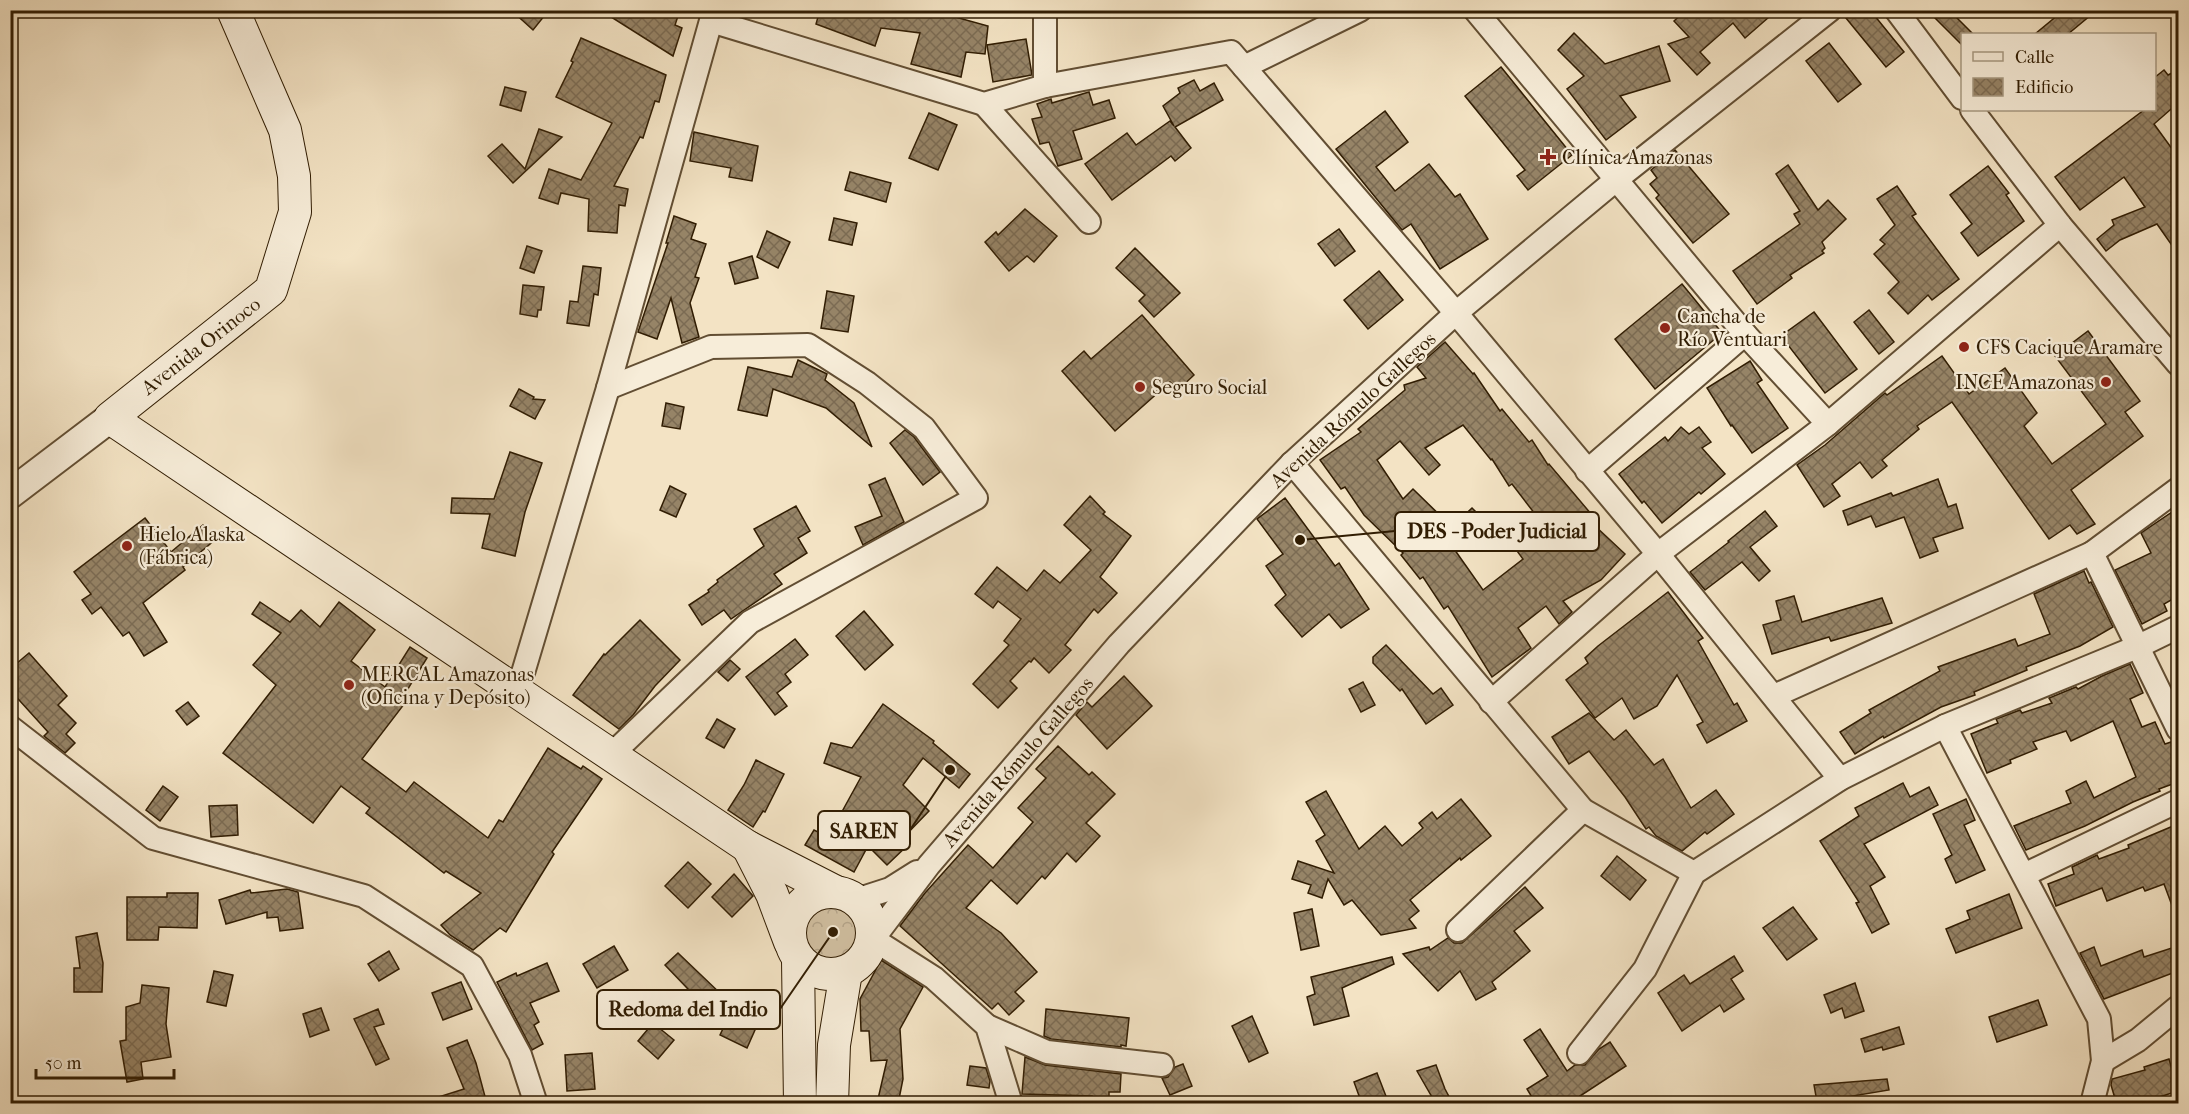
<svg xmlns="http://www.w3.org/2000/svg" width="2189" height="1114" font-family="'IM FELL French Canon',serif">
  <style>
    .park { fill: url(#park-crowns); stroke: #826f53; stroke-width: 1.5 }
    .building { fill: url(#building-cross-hatch); stroke: #311d03; stroke-width: 1.5; fill-rule: evenodd }
    .lines { fill: none; stroke-linecap: round; stroke-linejoin: round }
    .minor-casing { stroke: #624e33; stroke-width: 26 }
    .tertiary-casing { stroke: #624e33; stroke-width: 32 }
    .secondary-casing { stroke: #311d03; stroke-width: 34 }
    .minor { stroke: #f7edd9; stroke-width: 22 }
    .tertiary { stroke: #f7edd9; stroke-width: 28 }
    .secondary { stroke: #f7edd9; stroke-width: 32 }
    .poi-dot { fill: #8f2418; stroke: #f7edd9; stroke-width: 2 }
    .labels { text-anchor: middle; dominant-baseline: central; stroke-width: 4.5; stroke-linejoin: round; paint-order: stroke }
    .poi-label { font-size: 20px; fill: #311d03; stroke: #f7edd9; text-anchor: start }
    .street-label { font-size: 20px; fill: #311d03; stroke: #f7edd9 }
    .leader { fill: none; stroke: #311d03; stroke-width: 2 }
    .callout-dot { fill: #311d03; stroke: #f7edd9; stroke-width: 2 }
    .callout { fill: #f7edd9; stroke: #311d03; stroke-width: 2 }
    .callout-label { font-size: 21px; text-anchor: middle; font-weight: bold; fill: #311d03 }
  </style>
  <defs>
    <pattern id="park-crowns" width="20" height="18" patternUnits="userSpaceOnUse" patternTransform="scale(1.5)"><rect width="20" height="18" fill="#d2c1a3"/><path d="M2 6a3 3 0 1 1 6 0M12 15a3 3 0 1 1 6 0" fill="none" stroke="#b5a58b"/></pattern>
    <pattern id="building-cross-hatch" width="8" height="8" patternUnits="userSpaceOnUse" patternTransform="scale(1.5)"><rect width="8" height="8" fill="#968467"/><path d="M0 0l8 8M0 8l8-8" fill="none" stroke="#7b6b53"/></pattern>
  </defs>
  <rect width="100%" height="100%" fill="#f3e3c4"/>
  <filter id="stains"><feTurbulence type="fractalNoise" baseFrequency=".00333" numOctaves="4"/><feColorMatrix values="0 0 0 0 .2 0 0 0 0 .09 0 0 0 0 .02 0 0 0 .5 -.17"/></filter>
  <radialGradient id="worn" r=".72"><stop offset=".6" stop-color="#630" stop-opacity="0"/><stop offset="1" stop-color="#630" stop-opacity=".3"/></radialGradient>
  <circle class="park" cx="833" cy="932" r="31"/>
  <g class="building">
    <polygon points="511,10 549,10 533,30"/>
    <polygon points="600,10 680,10 675,25 682,28 673,56"/>
    <polygon points="820,10 930,10 988,26 985,54 966,52 961,77 911,64 920,33 881,28 875,46 816,24"/>
    <polygon points="1686,10 1777,10 1745,38 1733,23 1700,52 1710,63 1697,75 1668,44 1689,37 1674,21"/>
    <polygon points="1856,10 1870,10 1904,52 1886,67 1846,18"/>
    <polygon points="1927,10 1949,10 1973,34 1962,34 1962,45"/>
    <polygon points="2064,10 2097,10 2068,34 2035,34"/>
    <polygon points="1574,33 1605,64 1659,46 1670,81 1620,96 1636,117 1606,140 1567,89 1584,76 1558,50"/>
    <polygon points="581,38 666,75 659,102 655,101 643,138 640,137 614,186 628,189 625,206 619,205 617,233 588,231 589,199 561,193 558,204 539,198 549,169 581,180 612,123 556,97 573,62 571,61"/>
    <polygon points="1026,39 1032,75 993,82 987,45"/>
    <polygon points="1829,43 1861,84 1838,102 1806,61"/>
    <polygon points="1501,67 1572,155 1528,190 1517,176 1525,170 1465,96"/>
    <polygon points="2164,70 2168,75 2178,70 2178,103 2154,124 2178,157 2178,254 2157,224 2120,240 2106,251 2097,239 2114,225 2112,220 2145,207 2124,177 2080,210 2055,177 2144,110 2154,110 2154,78"/>
    <polygon points="1194,80 1200,91 1214,83 1223,100 1175,127 1191,148 1175,161 1171,156 1112,200 1085,164 1127,133 1136,145 1170,121 1174,126 1163,106 1180,93 1178,88"/>
    <polygon points="505,87 526,92 521,111 500,105"/>
    <polygon points="1089,92 1093,105 1109,100 1115,118 1073,131 1082,159 1058,166 1049,142 1040,144 1032,119 1042,117 1037,104 1051,99 1052,103"/>
    <polygon points="1385,111 1408,142 1376,167 1395,191 1429,164 1455,197 1460,194 1488,239 1440,269 1411,224 1402,230 1336,149"/>
    <polygon points="929,113 957,125 938,170 909,158"/>
    <polygon points="539,129 562,137 513,183 488,156 502,144 525,169"/>
    <polygon points="694,132 758,146 752,181 729,177 731,168 690,161"/>
    <polygon points="1675,150 1729,214 1693,243 1656,198 1659,195 1650,184 1657,178 1651,170"/>
    <polygon points="1788,165 1818,210 1828,200 1846,219 1822,242 1825,248 1822,251 1824,253 1790,275 1792,278 1757,304 1733,271 1800,224 1794,214 1800,211 1776,174"/>
    <polygon points="1988,166 2009,193 2006,195 2024,221 1978,256 1961,233 1972,224 1950,195"/>
    <polygon points="850,172 891,183 886,202 845,190"/>
    <polygon points="1897,186 1916,214 1912,216 1959,279 1932,300 1928,295 1908,314 1888,293 1899,282 1874,254 1885,244 1880,240 1895,225 1877,199"/>
    <polygon points="1025,209 1057,236 1034,262 1027,256 1009,271 985,242 996,232 998,235"/>
    <polygon points="674,216 696,224 691,239 706,244 695,277 699,278 690,303 699,337 682,343 671,298 657,339 638,332 668,243 666,243"/>
    <polygon points="834,218 857,223 852,245 829,240"/>
    <polygon points="1339,229 1355,251 1335,266 1318,244"/>
    <polygon points="767,231 790,242 778,268 757,257"/>
    <polygon points="527,246 542,251 534,273 520,268"/>
    <polygon points="1135,248 1180,293 1154,317 1139,301 1145,295 1116,268"/>
    <polygon points="752,256 758,278 735,284 729,263"/>
    <polygon points="583,266 601,268 598,295 594,294 589,326 567,323 570,301 578,302"/>
    <polygon points="1379,271 1403,300 1368,329 1344,300"/>
    <polygon points="1682,284 1722,333 1655,389 1615,339"/>
    <polygon points="523,285 544,287 541,310 538,310 537,317 520,314"/>
    <polygon points="827,291 854,296 848,332 821,328"/>
    <polygon points="1869,310 1894,342 1879,354 1854,322"/>
    <polygon points="1814,312 1857,369 1825,393 1781,336"/>
    <polygon points="1142,315 1194,375 1178,390 1170,382 1115,431 1062,371 1084,351 1091,359"/>
    <polygon points="2088,331 2140,401 2125,412 2143,436 2071,490 2095,524 2077,534 2070,525 2049,539 1952,402 1917,426 1919,429 1882,460 1887,466 1872,478 1860,462 1832,484 1840,496 1824,507 1797,465 1825,445 1885,393 1887,395 1942,356 1969,394 2005,368 2037,413 2024,426 2052,464 2106,424 2055,356"/>
    <path d="M1445,342L1473,374L1474,373L1500,411L1502,409L1529,442L1532,440L1548,465L1549,464L1597,521L1593,524L1625,554L1601,580L1563,601L1572,612L1559,624L1546,606L1518,628L1531,648L1492,677L1448,606L1444,609L1423,577L1420,579L1401,555L1403,553L1364,515L1345,487L1341,489L1320,460L1361,432L1358,429L1405,390L1404,385L1426,378L1417,367ZM1463,425L1491,460L1492,459L1509,486L1512,484L1535,514L1506,536L1523,559L1483,590L1452,546L1482,518L1472,508L1452,527L1413,489L1403,499L1377,460L1400,441L1429,475L1440,465L1425,448Z"/>
    <polygon points="798,360 827,374 825,380 854,403 872,447 826,408 773,389 767,416 738,410 748,367 792,377"/>
    <polygon points="1750,361 1762,380 1757,383 1788,428 1752,453 1732,425 1731,426 1707,388"/>
    <polygon points="519,389 534,397 533,399 545,400 535,419 510,406"/>
    <polygon points="666,403 684,407 680,429 662,426"/>
    <polygon points="1681,427 1689,434 1699,427 1711,442 1702,448 1725,474 1701,494 1699,492 1662,523 1644,501 1642,503 1619,474 1665,437 1668,441"/>
    <polygon points="905,430 914,437 940,472 923,485 890,443"/>
    <polygon points="510,452 542,463 525,512 515,556 482,548 490,514 451,513 452,498 494,499"/>
    <polygon points="885,478 904,522 863,545 855,527 882,516 869,485"/>
    <polygon points="1938,479 1948,507 1956,504 1963,528 1933,538 1938,551 1920,558 1904,517 1876,527 1871,516 1848,525 1843,511 1891,493 1893,496"/>
    <polygon points="670,486 686,494 676,517 660,510"/>
    <polygon points="1090,496 1105,512 1103,514 1131,536 1100,577 1117,593 1098,613 1094,609 1065,645 1071,650 1049,673 1034,658 1031,662 1029,661 1010,681 1017,688 998,708 973,684 1009,645 1004,641 1021,619 998,601 993,608 975,594 997,567 1027,591 1044,570 1060,583 1091,550 1064,525"/>
    <polygon points="1285,498 1335,566 1339,563 1369,609 1341,628 1329,614 1302,637 1275,605 1286,595 1266,566 1283,554 1257,519"/>
    <polygon points="796,506 810,531 798,538 807,553 774,574 782,584 731,619 724,610 702,625 689,605 709,592 708,590 718,582 717,580 764,546 754,529"/>
    <polygon points="2178,508 2178,596 2164,604 2167,611 2142,624 2115,570 2151,553 2141,533"/>
    <polygon points="1765,511 1777,526 1750,547 1770,571 1759,581 1742,562 1705,590 1690,572 1729,542 1728,541"/>
    <polygon points="145,518 171,552 203,525 216,539 183,567 185,570 143,603 167,642 144,656 129,632 123,636 101,607 92,614 82,600 91,594 74,572"/>
    <polygon points="2084,571 2089,583 2091,582 2113,627 2080,646 2026,667 2027,670 1974,692 1975,695 1941,707 1884,738 1883,736 1855,754 1840,732 1871,713 1869,710 1940,671 1938,667 2015,639 2018,646 2050,634 2034,594"/>
    <polygon points="1668,592 1703,638 1698,641 1734,705 1737,703 1747,721 1707,743 1697,725 1703,722 1677,675 1657,706 1634,719 1622,698 1595,718 1566,680 1588,663 1585,658 1598,646"/>
    <polygon points="1794,596 1802,622 1882,598 1892,623 1831,641 1829,637 1772,654 1763,625 1781,620 1776,601"/>
    <polygon points="260,602 290,622 301,610 320,627 339,602 375,630 351,661 385,687 410,647 427,658 401,700 405,703 362,759 406,792 414,782 488,838 499,820 503,822 548,748 581,769 583,766 602,779 552,852 554,854 506,932 500,928 473,950 450,935 441,925 481,893 446,871 444,873 366,813 370,808 341,786 313,823 223,753 276,685 253,665 281,633 252,614"/>
    <polygon points="864,611 893,645 865,670 836,636"/>
    <polygon points="640,620 680,660 655,686 633,715 619,729 573,695 604,654 605,655"/>
    <polygon points="795,639 808,655 785,674 791,682 777,693 787,706 775,715 746,677"/>
    <polygon points="1386,645 1433,694 1441,688 1453,705 1426,724 1402,689 1400,691 1373,663 1373,657"/>
    <polygon points="29,653 67,696 58,705 76,723 66,734 75,743 65,753 44,736 48,732 10,690 10,669"/>
    <polygon points="730,660 740,669 728,681 718,672"/>
    <polygon points="2130,664 2143,693 2130,699 2142,727 2155,722 2165,744 2171,742 2174,752 2178,750 2178,782 2159,789 2160,791 2133,802 2085,826 2026,850 2014,826 2071,803 2066,791 2086,781 2094,798 2136,777 2113,721 2071,741 2066,731 2033,742 2037,749 2010,760 2011,763 1987,773 1971,734 1998,723 1996,719 2020,710 2022,713 2052,703 2049,698 2076,687 2078,689 2102,676"/>
    <polygon points="1124,676 1152,706 1107,749 1076,715 1087,702 1092,707"/>
    <polygon points="1363,682 1375,705 1361,712 1349,689"/>
    <polygon points="188,702 199,716 187,725 176,711"/>
    <polygon points="883,704 934,741 933,743 970,774 959,788 923,758 903,785 929,811 903,838 909,844 887,865 868,846 854,872 805,845 814,830 828,837 861,777 824,763 831,743 852,748"/>
    <polygon points="1589,713 1614,740 1626,730 1654,765 1663,759 1691,808 1716,790 1734,814 1707,834 1705,832 1682,851 1656,836 1649,827 1646,829 1625,797 1589,751 1569,764 1552,737"/>
    <polygon points="717,719 735,729 724,748 706,738"/>
    <polygon points="1058,746 1089,775 1092,772 1115,794 1086,823 1100,836 1076,862 1067,853 1045,879 1042,876 1017,904 991,880 966,908 1001,933 1037,972 1015,992 1024,1001 1009,1015 998,1003 992,1009 900,926 925,893 968,845 993,868 1033,822 1018,808 1046,778 1036,769"/>
    <polygon points="756,760 784,774 765,812 763,811 753,827 728,810 744,785"/>
    <polygon points="1903,783 1910,797 1929,787 1938,805 1864,844 1885,877 1870,886 1889,924 1872,933 1856,903 1859,902 1820,841 1859,816 1855,808"/>
    <polygon points="163,786 178,797 160,821 146,810"/>
    <polygon points="1326,791 1359,849 1385,826 1402,846 1423,828 1419,823 1432,812 1437,819 1461,799 1491,836 1461,860 1460,858 1410,900 1419,911 1409,919 1416,928 1381,935 1352,900 1344,905 1328,879 1322,898 1308,893 1311,885 1292,879 1298,861 1334,873 1316,841 1325,835 1306,802"/>
    <polygon points="1966,799 1975,820 1964,825 1985,870 1956,883 1945,859 1952,855 1933,814"/>
    <polygon points="237,805 238,835 211,837 209,806"/>
    <polygon points="2178,824 2178,919 2177,919 2164,884 2145,891 2143,887 2107,901 2102,888 2056,906 2048,884 2074,874 2072,867 2097,855 2099,859 2129,848 2128,845"/>
    <polygon points="1617,856 1646,880 1630,900 1601,876"/>
    <polygon points="688,862 711,884 688,908 665,886"/>
    <polygon points="734,874 753,896 732,917 712,897"/>
    <polygon points="1525,887 1543,908 1514,931 1530,951 1492,982 1496,989 1476,1000 1460,971 1438,991 1403,954 1429,947 1430,950 1448,938 1454,943 1462,943"/>
    <polygon points="287,889 298,892 303,928 280,931 278,917 267,918 267,912 226,924 219,900 250,890 251,893"/>
    <polygon points="167,893 198,893 197,928 159,927 158,940 127,940 127,897 167,897"/>
    <polygon points="2009,894 2022,928 1956,953 1946,929 1970,919 1967,911"/>
    <polygon points="1793,907 1817,939 1787,960 1763,928"/>
    <polygon points="1312,909 1319,946 1301,950 1294,913"/>
    <polygon points="97,933 103,963 102,992 74,992 74,968 80,968 76,937"/>
    <polygon points="614,946 628,970 597,988 583,964"/>
    <polygon points="2178,946 2178,971 2104,999 2080,953 2094,947 2101,966 2142,950 2144,957"/>
    <polygon points="389,951 399,969 379,981 368,964"/>
    <polygon points="678,953 724,997 709,1011 665,965"/>
    <polygon points="1734,956 1743,971 1731,979 1744,999 1724,1012 1720,1005 1682,1031 1658,993 1684,975 1690,984"/>
    <polygon points="1392,957 1394,964 1342,988 1349,1016 1314,1025 1307,997 1315,994 1311,977"/>
    <polygon points="881,960 923,987 900,1029 903,1079 898,1104 878,1099 887,1060 871,1061 869,1031 861,1031 860,999"/>
    <polygon points="547,963 559,991 530,1003 539,1022 534,1025 543,1044 532,1050 497,982 516,973 517,976"/>
    <polygon points="214,971 233,975 226,1006 207,1002"/>
    <polygon points="461,982 472,1009 443,1020 432,993"/>
    <polygon points="1855,983 1864,1011 1845,1018 1842,1008 1831,1013 1824,995"/>
    <polygon points="142,985 169,988 166,1024 171,1057 141,1062 143,1079 127,1082 120,1041 126,1040 126,1007 140,1003"/>
    <polygon points="737,999 763,1012 747,1048 720,1035"/>
    <polygon points="2038,1000 2047,1025 1997,1042 1989,1017"/>
    <polygon points="321,1008 329,1030 310,1037 303,1014"/>
    <polygon points="378,1009 384,1024 374,1027 389,1059 376,1065 354,1019"/>
    <polygon points="1046,1009 1129,1018 1126,1046 1121,1045 1121,1047 1051,1039 1044,1036"/>
    <polygon points="1252,1016 1268,1053 1249,1062 1232,1026"/>
    <polygon points="653,1023 674,1040 658,1059 638,1041"/>
    <polygon points="1899,1027 1904,1044 1883,1050 1882,1047 1865,1052 1861,1039"/>
    <polygon points="1540,1029 1567,1071 1575,1065 1585,1065 1599,1049 1610,1042 1626,1066 1580,1096 1585,1104 1536,1104 1527,1089 1548,1076 1524,1040"/>
    <polygon points="467,1040 476,1063 487,1104 429,1104 429,1100 464,1089 447,1048"/>
    <polygon points="592,1053 595,1089 567,1091 565,1055"/>
    <polygon points="1025,1057 1045,1065 1121,1074 1120,1092 1109,1092 1109,1104 1092,1104 1092,1096 1022,1094"/>
    <polygon points="2169,1059 2178,1091 2150,1100 2151,1104 2127,1104 2126,1099 2116,1102 2111,1085 2112,1079 2145,1070 2144,1067"/>
    <polygon points="1183,1064 1192,1086 1170,1095 1162,1078 1168,1077 1175,1067"/>
    <polygon points="1436,1065 1445,1089 1453,1104 1436,1104 1417,1071"/>
    <polygon points="970,1066 986,1068 990,1081 989,1088 967,1085"/>
    <polygon points="1377,1073 1389,1104 1362,1104 1354,1082"/>
    <polygon points="1887,1079 1889,1090 1817,1102 1814,1085"/>
  </g>
  <g class="lines">
    <defs>
      <g id="minor">
        <polyline points="1045,10 1045,86"/>
        <polyline points="1475,10 1745,334 1828,424"/>
        <polyline points="1896,10 1962,98"/>
        <polyline points="711,21 984,104 1045,86 1231,52 1456,313 1658,554 1840,779"/>
        <polyline points="1244,67 1360,10"/>
        <polyline points="984,104 1089,222"/>
        <polyline points="1972,110 2060,225 2178,364"/>
        <polyline points="608,388 711,347 808,345 867,383 924,428 976,498 750,622 611,755"/>
        <polyline points="1292,463 1583,810 1694,873"/>
        <polyline points="1587,471 1745,334"/>
        <polyline points="2092,553 2178,729"/>
        <polyline points="517,693 608,388 714,10"/>
        <polyline points="1774,696 2092,553 2178,489"/>
        <polyline points="1491,702 1658,554 1828,424 2060,225"/>
        <polyline points="1945,726 2099,1019 2103,1061 2092,1104"/>
        <polyline points="10,727 153,838 364,896 472,966 520,1055 536,1104"/>
        <polyline points="2024,875 2178,801"/>
        <polyline points="856,900 890,889 917,872"/>
        <polyline points="1458,930 1583,810"/>
        <polyline points="987,1026 1047,1052 1162,1065"/>
        <polyline points="1579,1053 1645,969 1694,873 1840,779 1945,726 2137,647 2178,627"/>
        <polyline points="2103,1061 2138,1040 2178,1007"/>
        <polyline points="1011,1104 987,1026 934,978 873,939 929,865 1119,644 1292,463 1456,313 1617,179 1830,10"/>
      </g>
      <polyline id="tertiary" points="10,494 110,418"/>
      <g id="secondary">
        <polyline points="233,10 285,130 294,176 295,212 271,290 110,418 748,847 834,891"/>
        <polyline points="748,847 772,894 790,942"/>
        <circle cx="831" cy="933" r="41"/>
        <polyline points="798,960 800,1104"/>
        <polyline points="832,1104 834,1045 846,972"/>
      </g>
    </defs>
    <use href="#minor" class="minor-casing"/>
    <use href="#tertiary" class="tertiary-casing"/>
    <use href="#secondary" class="secondary-casing"/>
    <use href="#minor" class="minor"/>
    <use href="#tertiary" class="tertiary"/>
    <use href="#secondary" class="secondary"/>
  </g>
  <g class="poi-dot">
    <path d="M1545 148h6v6h6v6h-6v6h-6v-6h-6v-6h6z"/>
    <circle cx="1665" cy="328" r="6"/>
    <circle cx="1964" cy="347" r="6"/>
    <circle cx="2106" cy="382" r="6"/>
    <circle cx="1140" cy="387" r="6"/>
    <circle cx="127" cy="546" r="6"/>
    <circle cx="349" cy="685" r="6"/>
  </g>
  <g class="labels">
    <g class="poi-label">
      <text x="1562" y="157">Clínica Amazonas</text>
      <text x="1677" y="316">Cancha de<tspan x="1677" dy="23">Río Ventuari</tspan></text>
      <text x="1976" y="347">CFS Cacique Aramare</text>
      <text x="2094" y="382" text-anchor="end">INCE Amazonas</text>
      <text x="1152" y="387">Seguro Social</text>
      <text x="139" y="534">Hielo Alaska<tspan x="139" dy="23">(Fábrica)</tspan></text>
      <text x="361" y="674">MERCAL Amazonas<tspan x="361" dy="23">(Oficina y Depósito)</tspan></text>
    </g>
    <g class="street-label">
      <text transform="translate(201 346) rotate(-38)">Avenida Orinoco</text>
      <text transform="translate(1353 410) rotate(-43)">Avenida Rómulo Gallegos</text>
      <text transform="translate(1018 762) rotate(-49)">Avenida Rómulo Gallegos</text>
    </g>
  </g>
  <path class="leader" d="M1300 540L1395 531M950 770L910 830M833 932L780 1009"/>
  <g class="callout-dot">
    <circle cx="1300" cy="540" r="6"/>
    <circle cx="950" cy="770" r="6"/>
    <circle cx="833" cy="932" r="6"/>
  </g>
  <g class="callout">
    <rect x="1395" y="512" width="204" height="39" rx="6"/>
    <rect x="818" y="811" width="92" height="39" rx="6"/>
    <rect x="597" y="990" width="183" height="39" rx="6"/>
  </g>
  <g class="callout-label">
    <text x="1497" y="538">DES - Poder Judicial</text>
    <text x="864" y="838">SAREN</text>
    <text x="688" y="1016">Redoma del Indio</text>
  </g>
  <rect width="2189" height="1114" fill="none" stroke="#f3e3c4" stroke-width="36"/>
  <rect x="12" y="12" width="2165" height="1090" fill="none" stroke="#311d03" stroke-width="3"/>
  <rect x="18" y="18" width="2153" height="1078" fill="none" stroke="#311d03" stroke-width="1.5"/>
  <rect x="1961" y="33" width="195" height="78" fill="#f7edd9" stroke="#a89a83" stroke-width="1.5"/>
  <rect x="1973" y="52" width="30" height="9" fill="#f7edd9" stroke="#a89a83" stroke-width="1.5"/>
  <text x="2015" y="63" font-size="18" fill="#311d03">Calle</text>
  <rect x="1973" y="78" width="30" height="18" fill="url(#building-cross-hatch)" stroke="#a89a83" stroke-width="1.5"/>
  <text x="2015" y="93" font-size="18" fill="#311d03">Edificio</text>
  <path d="M36 1069v9h138v-9" fill="none" stroke="#311d03" stroke-width="3"/>
  <text x="45" y="1069" font-size="18" fill="#311d03" stroke="#f7edd9" stroke-width="4.5" paint-order="stroke">50 m</text>
  <rect width="100%" height="100%" filter="url(#stains)"/>
  <rect width="100%" height="100%" fill="url(#worn)"/>
</svg>
